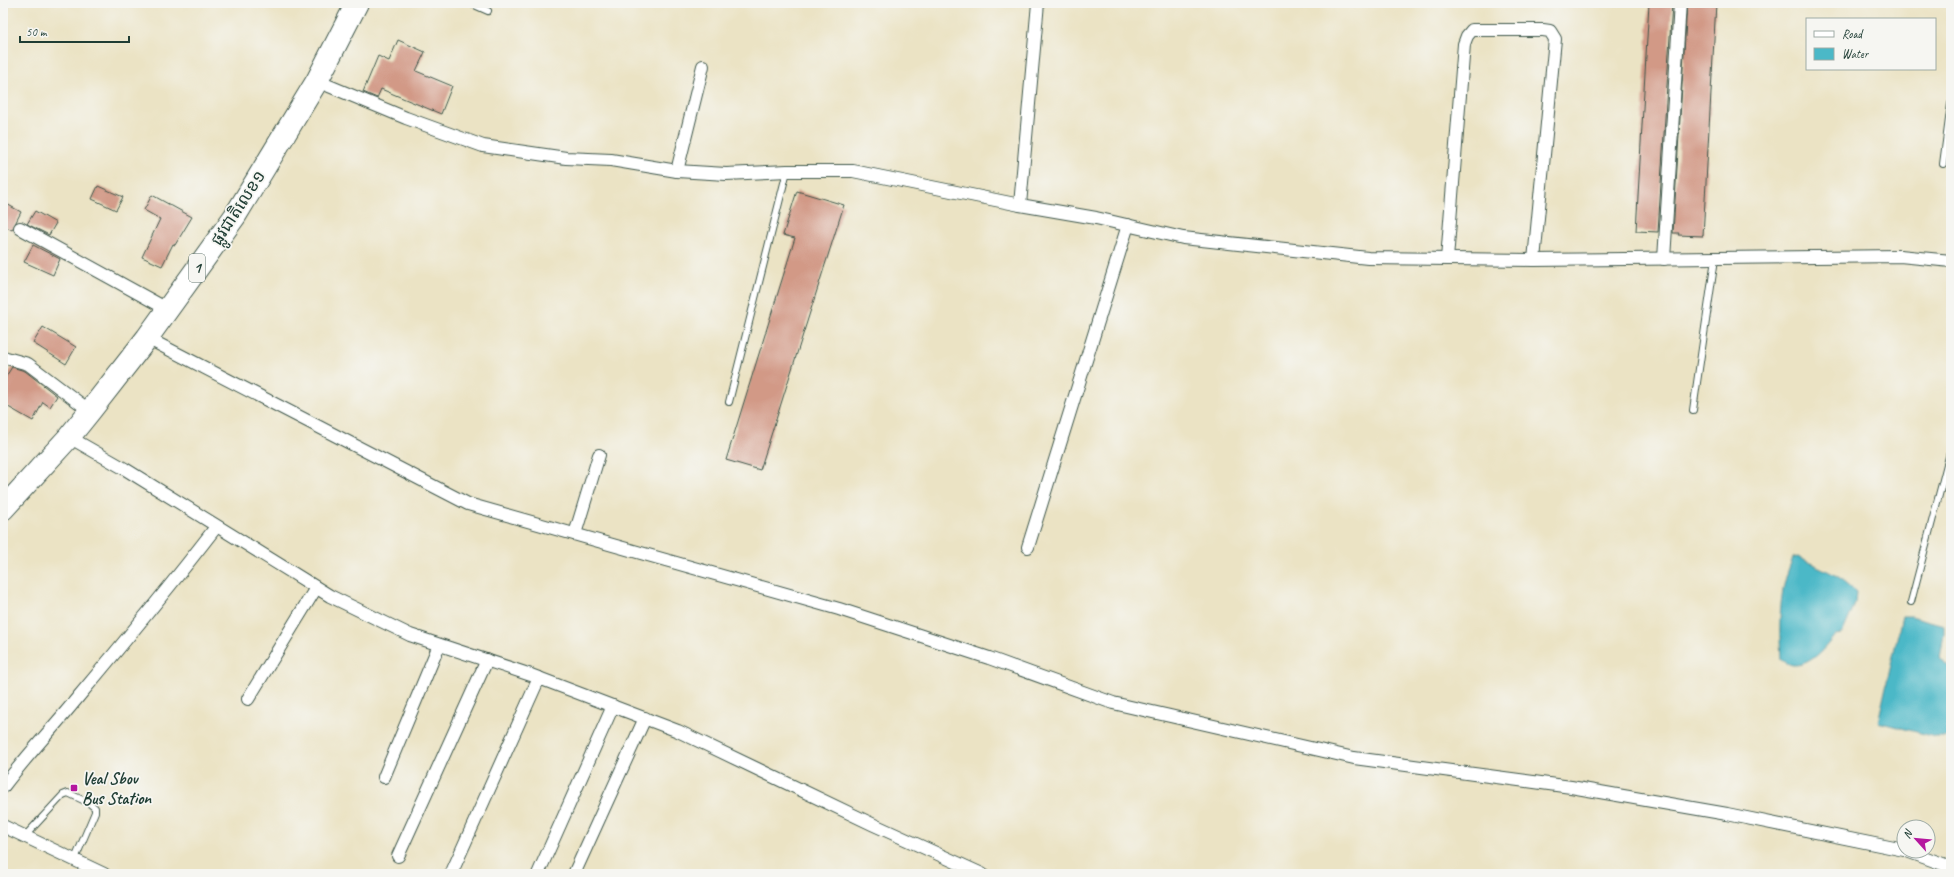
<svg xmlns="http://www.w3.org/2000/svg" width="1954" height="877" font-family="Caveat,'Noto Sans Khmer',sans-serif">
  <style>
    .water { fill: #4bb8c7; stroke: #357a7e }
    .building { fill: #d29986 }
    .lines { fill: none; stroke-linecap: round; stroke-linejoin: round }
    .lane-casing { stroke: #3e564a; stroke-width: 8 }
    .street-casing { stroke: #3e564a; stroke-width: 14 }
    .highway-casing { stroke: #3e564a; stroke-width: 24 }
    .lane { stroke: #fff; stroke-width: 6 }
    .street { stroke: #fff; stroke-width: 12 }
    .highway { stroke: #fff; stroke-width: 22 }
    .poi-dot { fill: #b5179e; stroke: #f6f6f2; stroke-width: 1.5 }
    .labels { text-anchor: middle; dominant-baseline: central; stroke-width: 3.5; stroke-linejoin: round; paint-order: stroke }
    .shield { fill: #f6f6f2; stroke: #60746d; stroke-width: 1 }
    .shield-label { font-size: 16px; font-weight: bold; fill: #1f3d34 }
    .street-label { font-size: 17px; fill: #1f3d34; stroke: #f6f6f2 }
    .poi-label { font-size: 17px; font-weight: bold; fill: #1f3d34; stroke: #f6f6f2; text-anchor: start }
  </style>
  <rect width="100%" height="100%" fill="#f6f6f2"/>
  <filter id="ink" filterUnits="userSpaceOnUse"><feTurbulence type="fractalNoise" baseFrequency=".025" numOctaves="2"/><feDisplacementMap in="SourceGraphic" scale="8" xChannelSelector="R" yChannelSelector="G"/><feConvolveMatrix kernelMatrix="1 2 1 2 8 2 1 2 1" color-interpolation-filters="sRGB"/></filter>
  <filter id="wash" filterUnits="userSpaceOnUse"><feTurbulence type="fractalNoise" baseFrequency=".012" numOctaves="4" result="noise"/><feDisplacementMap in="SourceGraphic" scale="16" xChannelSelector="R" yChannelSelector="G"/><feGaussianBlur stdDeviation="0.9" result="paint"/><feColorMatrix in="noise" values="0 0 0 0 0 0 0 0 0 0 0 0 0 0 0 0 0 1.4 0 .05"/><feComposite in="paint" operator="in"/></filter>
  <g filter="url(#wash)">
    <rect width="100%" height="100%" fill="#ebe3c4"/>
    <g class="water">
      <path d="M1798,557C1819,568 1841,574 1856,592L1855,604L1842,634L1835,635C1825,648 1811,666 1793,665C1789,665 1785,661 1781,660C1779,625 1778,591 1793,558Z"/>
      <polygon points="1902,616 1911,616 1944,625 1944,634 1940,658 1946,665 1951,667 1951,737 1936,737 1878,722"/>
    </g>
    <g id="blocks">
      <g class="building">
        <polygon points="1649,3 1672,3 1658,232 1636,231"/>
        <polygon points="1687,3 1716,3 1703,236 1678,235 1679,233 1673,233"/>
        <polygon points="398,40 425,52 416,71 452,86 441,114 381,89 377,98 363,92 378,56 389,61"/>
        <polygon points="98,186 123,197 116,210 92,199"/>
        <polygon points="797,191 844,205 760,470 726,460 795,238 783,235"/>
        <polygon points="152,195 192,217 175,245 173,244 162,266 142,257 160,219 144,210"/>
        <polygon points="3,202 21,212 12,230 3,225"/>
        <polygon points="35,211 56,223 49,235 27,224"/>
        <polygon points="33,245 60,259 53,275 24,262"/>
        <polygon points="43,327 76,347 66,364 33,343"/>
        <polygon points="12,367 25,371 57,396 50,407 43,402 33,421 3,404 3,381"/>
      </g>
    </g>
  </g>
  <g filter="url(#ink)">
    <use href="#blocks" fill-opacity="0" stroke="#3e564a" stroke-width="1"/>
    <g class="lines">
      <defs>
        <g id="lane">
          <polyline points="470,3 488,11"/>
          <polyline points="1943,164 1951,104"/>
          <polyline points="729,402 787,171"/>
          <polyline points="1693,410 1715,259"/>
          <polyline points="1911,602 1951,449"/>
          <polyline points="25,836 63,795 68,793 89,803 95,808 95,812 75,859"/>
        </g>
        <g id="street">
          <polyline points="317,81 406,118 483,146 566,158 611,160 677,171 726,174 787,171 853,171 1020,205 1096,218 1183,238 1368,258 1534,260 1900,256 1951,261"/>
          <polyline points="677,171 703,66"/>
          <polyline points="1020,205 1038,3"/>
          <polyline points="20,228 167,309"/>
          <polyline points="1447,259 1464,44 1467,36 1472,30 1543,30 1550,31 1555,39 1534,260"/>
          <polyline points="1664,259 1680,3"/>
          <polyline points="147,338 468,504 839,609 989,658 1113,703 1354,758 1571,787 1727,814 1904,850"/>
          <polyline points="3,357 28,364 90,411"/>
          <polyline points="69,437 125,469 330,596 410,635 531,675 678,731 872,824 982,874"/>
          <polyline points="575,534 599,455"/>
          <polyline points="1028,547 1128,225"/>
          <polyline points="248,699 316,588"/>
          <polyline points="384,777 439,645"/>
          <path d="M3,787C27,755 54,727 79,696C126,640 172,584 216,527"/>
          <polyline points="3,826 104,874"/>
          <polyline points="1907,851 1951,867"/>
          <polyline points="398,856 487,660"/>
          <polyline points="451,874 539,678"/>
          <polyline points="538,874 613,706"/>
          <polyline points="574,874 645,718"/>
        </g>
        <polyline id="highway" points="3,509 69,437 90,411 147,338 235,216 317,81 357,3"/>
      </defs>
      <use href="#lane" class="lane-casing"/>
      <use href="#street" class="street-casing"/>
      <use href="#highway" class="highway-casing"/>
      <use href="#lane" class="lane"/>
      <use href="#street" class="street"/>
      <use href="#highway" class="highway"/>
    </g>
  </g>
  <rect class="poi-dot" x="70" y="784" width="8" height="8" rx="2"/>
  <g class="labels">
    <rect class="shield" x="189" y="254" width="16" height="28" rx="3"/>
    <g class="shield-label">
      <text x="197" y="268">1</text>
    </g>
    <g class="street-label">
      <text transform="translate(238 208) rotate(-57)">ផ្លូវជាតិលេខ១</text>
    </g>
    <g class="poi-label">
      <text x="82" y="778">Veal Sbov<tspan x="82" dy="20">Bus Station</tspan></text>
    </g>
  </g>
  <rect width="1954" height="877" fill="none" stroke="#f6f6f2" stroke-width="16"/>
  <rect x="1806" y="18" width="130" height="52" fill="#f6f6f2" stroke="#a0aca6"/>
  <rect x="1814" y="31" width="20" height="6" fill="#ffffff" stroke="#a0aca6"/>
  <text x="1842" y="38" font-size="12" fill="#1f3d34">Road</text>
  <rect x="1814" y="48" width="20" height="12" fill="#4bb8c7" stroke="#a0aca6"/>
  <text x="1842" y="58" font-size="12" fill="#1f3d34">Water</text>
  <g transform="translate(1916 839) rotate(297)"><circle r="19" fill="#f6f6f2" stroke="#a0aca6"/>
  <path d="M0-3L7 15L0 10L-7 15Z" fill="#b5179e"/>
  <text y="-6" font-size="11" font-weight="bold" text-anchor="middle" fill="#1f3d34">N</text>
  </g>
  <path d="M20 36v6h109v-6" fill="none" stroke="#1f3d34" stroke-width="2"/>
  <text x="26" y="36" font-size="12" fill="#1f3d34" stroke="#f6f6f2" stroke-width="3" paint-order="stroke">50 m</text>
</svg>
